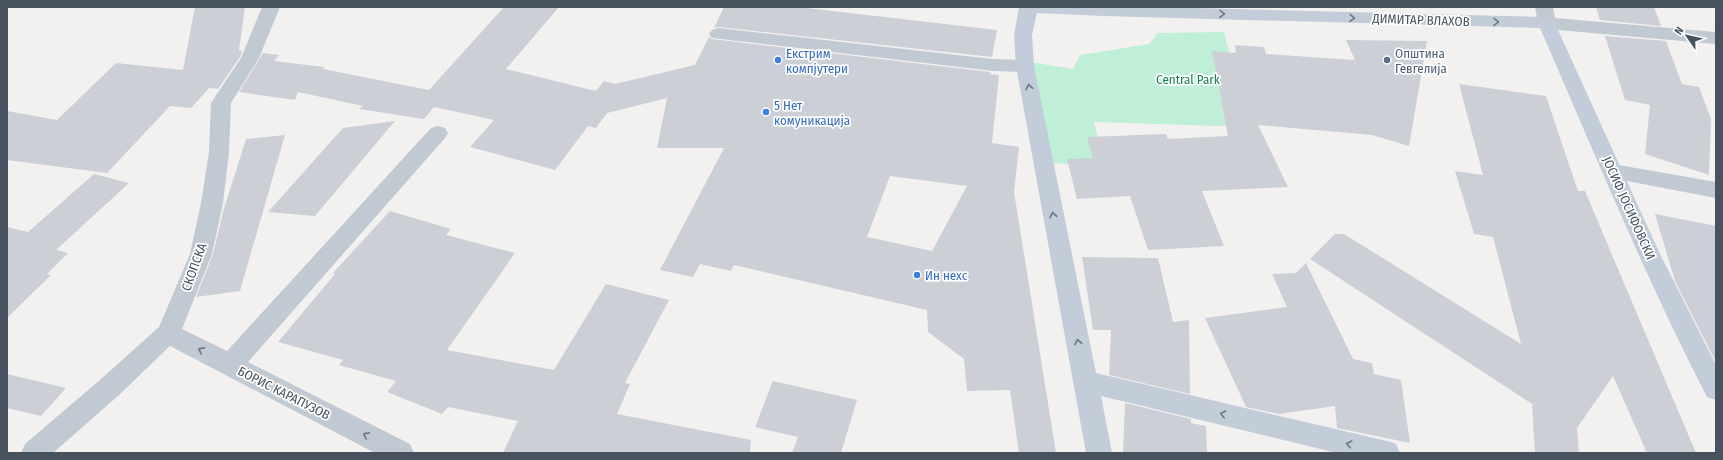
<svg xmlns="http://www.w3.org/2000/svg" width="1723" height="460" font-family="'Fira Sans Condensed',sans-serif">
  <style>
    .green { fill: #bff0d7 }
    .building { fill: #cccfd6; fill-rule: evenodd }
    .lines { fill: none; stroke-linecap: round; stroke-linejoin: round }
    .street { fill: #c1c9d2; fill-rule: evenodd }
    .secondary { fill: #c3ccd9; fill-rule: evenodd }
    .oneway { stroke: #6d7783 }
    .oneway2 { stroke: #6c7681 }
    .shop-dot { fill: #3f7fe0; stroke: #fff; stroke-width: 1.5 }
    .service-dot { fill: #5c6f8a; stroke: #fff; stroke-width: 1.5 }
    .labels { text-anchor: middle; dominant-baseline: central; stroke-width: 3.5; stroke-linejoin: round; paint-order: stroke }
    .street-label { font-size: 13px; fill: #48525e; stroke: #fff }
    .shop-label { font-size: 13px; fill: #366cbe; stroke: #fff; text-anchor: start }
    .service-label { font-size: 13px; fill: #4e5e75; stroke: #fff; text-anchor: start }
    .park-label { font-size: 13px; fill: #168256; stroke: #fff }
  </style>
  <rect width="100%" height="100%" fill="#f3f1f0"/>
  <polygon class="green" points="1224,32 1247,125 1218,126 1094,122 1105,165 1043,163 1024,61 1073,69 1080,55 1149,44 1158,33"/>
  <g class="building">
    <polygon points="195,7 245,7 239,50 242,51 240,57 218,89 209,88 191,108 170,106 107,173 7,160 7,111 57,120 116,63 183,70"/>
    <path d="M504,7H559L506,69L596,91L604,81L615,84L695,65L709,37L712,39L990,72V74L999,75L992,143L1019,147L1014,192L1056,453H1019L1010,390L967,391L964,359L928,332L927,310L734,265L731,271L700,264L693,277L660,270L724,148H657L667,98L607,113L596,128L588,126L555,170L470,147L494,120L434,107L424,119L359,109L363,106L298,92L295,100L239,92L263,53L279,55L274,61L324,67L323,69L429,90ZM890,176L967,186L932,251L867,237Z"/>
    <polygon points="724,7 798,7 997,30 992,57 718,27 714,28"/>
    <polygon points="1596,7 1654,7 1661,26 1600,20"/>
    <polygon points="1605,36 1666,41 1682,84 1699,87 1711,119 1709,175 1645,154 1650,105 1625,100"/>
    <polygon points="1346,40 1427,41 1409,146 1372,135 1258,125 1288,187 1202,191 1224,246 1148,250 1130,196 1077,199 1067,159 1093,158 1087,137 1166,134 1168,139 1228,136 1212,51 1236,53 1235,45 1264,47 1266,54 1355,60"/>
    <polygon points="1459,84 1546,96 1578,191 1585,191 1696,453 1647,453 1613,376 1577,428 1579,453 1535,453 1532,405 1535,406 1310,259 1335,234 1344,234 1521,344 1493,237 1474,234 1455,171 1483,175"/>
    <polygon points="395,121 315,216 268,212 343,128"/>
    <polygon points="285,135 240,291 196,297 213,254 223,212 246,139"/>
    <polygon points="94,174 129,183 56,250 68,253 47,274 51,275 7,318 7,227 28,232"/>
    <polygon points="390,211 451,229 446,235 515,253 447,350 554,370 606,284 669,300 625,383 630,384 617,414 751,440 750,453 503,453 518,421 448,407 442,414 387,392 396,381 339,365 343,360 278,342 335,274 333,273"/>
    <polygon points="1655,214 1716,226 1716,362 1675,281"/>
    <polygon points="1082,257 1158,258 1173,322 1189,320 1190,394 1109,375 1111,330 1093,330"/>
    <polygon points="1306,263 1353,359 1372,363 1374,374 1401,380 1410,443 1337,428 1335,406 1279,414 1246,407 1205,318 1287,307 1272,274 1296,273"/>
    <polygon points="7,374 66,388 41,416 7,408"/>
    <polygon points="773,381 857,400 841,453 792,453 798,437 755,427"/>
    <polygon points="1125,403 1191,419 1191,423 1206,426 1207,453 1123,453"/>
  </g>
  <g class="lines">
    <g class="street">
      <polygon points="262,7 280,7 259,58 231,103 229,152 223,203 212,254 182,329 227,351 431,128 438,126 445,128 448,133 445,138 248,362 410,444 414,453 375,453 170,346 119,395 53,453 21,453 25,444 101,379 159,327 190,254 201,203 209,152 211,103 241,58"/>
      <polygon points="1535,7 1553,7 1555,18 1716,32 1716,44 1547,29 1541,27 1538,23"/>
      <polygon points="718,28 993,59 1025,60 1032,62 1034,66 1032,70 1025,72 993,71 712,38 709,34 712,30"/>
      <polygon points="1613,164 1716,182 1716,198 1606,177 1603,172 1606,167"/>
    </g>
    <path class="secondary" d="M1019,7H1158L1547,17L1553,19L1660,254L1716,365V400L1707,397C1645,277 1594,152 1540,28L1103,16L1037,13L1032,35L1034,66L1096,373L1387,441L1396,444L1400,453H1337L1101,396L1112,453H1086L1016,66L1014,35Z"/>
  </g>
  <defs><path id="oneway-chevron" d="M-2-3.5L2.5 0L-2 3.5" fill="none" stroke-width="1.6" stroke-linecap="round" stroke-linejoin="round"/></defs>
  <g class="oneway">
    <use href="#oneway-chevron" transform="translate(1222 14) rotate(2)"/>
    <use href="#oneway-chevron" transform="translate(1352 18) rotate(2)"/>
    <use href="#oneway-chevron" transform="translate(1496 22) rotate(2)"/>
    <use href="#oneway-chevron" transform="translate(1029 87) rotate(-101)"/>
    <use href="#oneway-chevron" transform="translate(1053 215) rotate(-101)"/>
    <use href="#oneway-chevron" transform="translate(1078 342) rotate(-101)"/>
    <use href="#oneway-chevron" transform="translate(1223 414) rotate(-167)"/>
    <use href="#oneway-chevron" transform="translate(1349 444) rotate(-167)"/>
  </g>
  <g class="oneway2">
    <use href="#oneway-chevron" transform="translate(201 350) rotate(-153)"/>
    <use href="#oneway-chevron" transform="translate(366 435) rotate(-153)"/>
  </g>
  <g class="shop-dot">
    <circle cx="778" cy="60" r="4"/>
    <circle cx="766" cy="112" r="4"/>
    <circle cx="917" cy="275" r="4"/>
  </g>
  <circle class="service-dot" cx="1387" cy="60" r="4"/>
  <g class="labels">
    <g class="street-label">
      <text transform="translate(1421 20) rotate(2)">ДИМИТАР ВЛАХОВ</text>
      <text transform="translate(1629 208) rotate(66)">ЈОСИФ ЈОСИФОВСКИ</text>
      <text transform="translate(194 267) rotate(-70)">СКОПСКА</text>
      <text transform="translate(284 393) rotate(27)">БОРИС КАРАПУЗОВ</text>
    </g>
    <g class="shop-label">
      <text x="786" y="53">Екстрим<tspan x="786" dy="15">компјутери</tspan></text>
      <text x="774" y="105">5 Нет<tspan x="774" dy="15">комуникација</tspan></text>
      <text x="925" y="275">Ин нехс</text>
    </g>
    <g class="service-label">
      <text x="1395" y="53">Општина<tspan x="1395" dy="15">Гевгелија</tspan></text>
    </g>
    <g class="park-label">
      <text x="1188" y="79">Central Park</text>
    </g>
  </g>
  <rect width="1723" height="460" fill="none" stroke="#48525e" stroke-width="16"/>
  <g transform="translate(1687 36) rotate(304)" stroke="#ffffff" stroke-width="3" paint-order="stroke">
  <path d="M0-3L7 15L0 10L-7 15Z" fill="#48525e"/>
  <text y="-6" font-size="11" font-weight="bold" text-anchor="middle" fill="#48525e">N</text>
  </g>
</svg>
